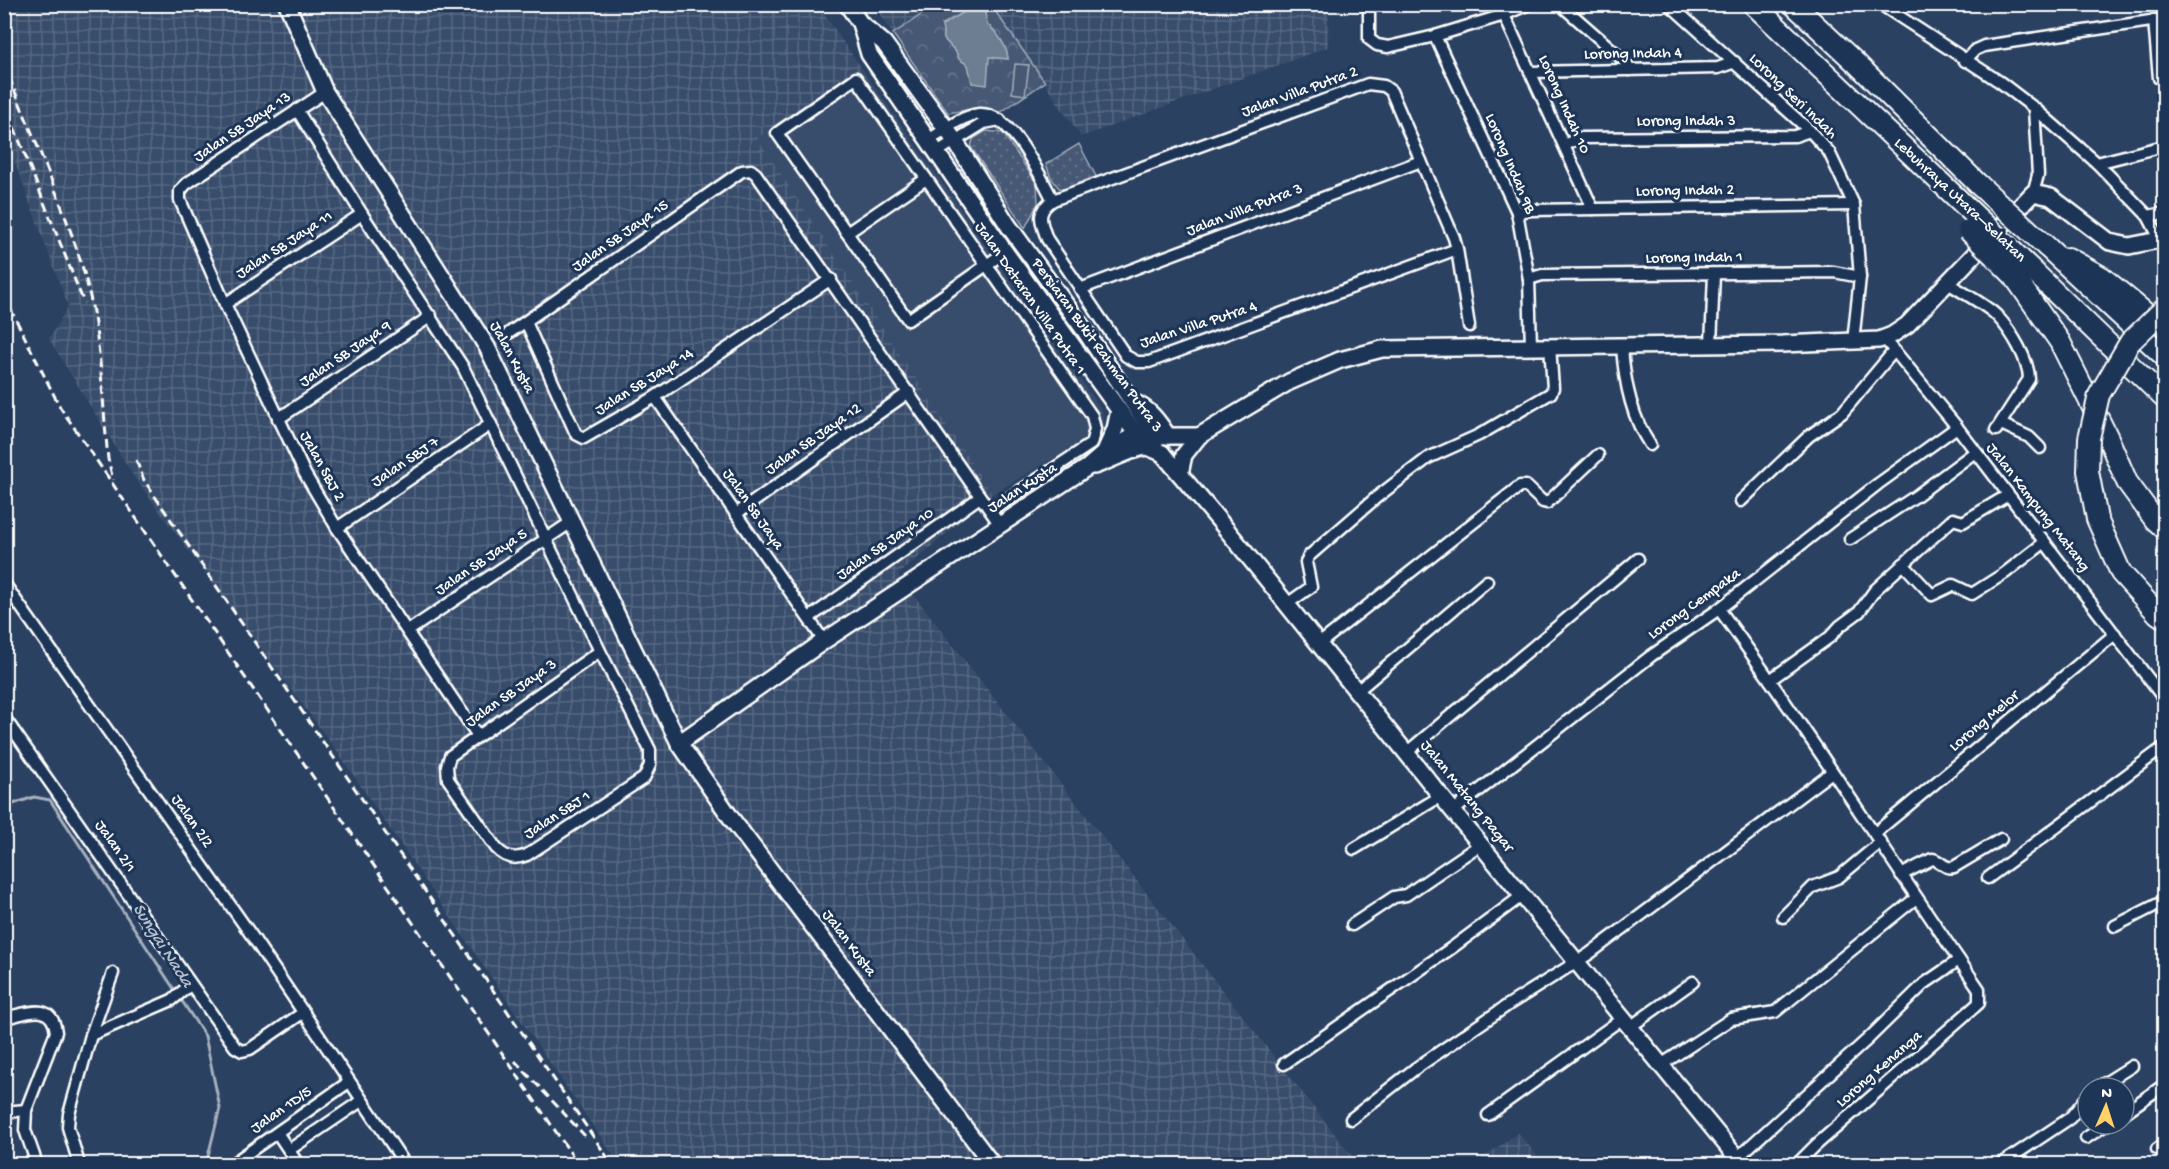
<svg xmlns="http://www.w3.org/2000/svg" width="2169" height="1169" font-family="'Gochi Hand',sans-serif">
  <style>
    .built { fill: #394e6c }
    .industrial { fill: url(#industrial-grid) }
    .grass { fill: #465975; stroke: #a2acba; stroke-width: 1.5 }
    .forest { fill: url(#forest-crowns); stroke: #a2acba; stroke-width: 1.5; fill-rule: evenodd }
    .garden { fill: url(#garden-dots); stroke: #a2acba; stroke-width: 1.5 }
    .water { fill: #6d7d92; stroke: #a7b1be; stroke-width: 1.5 }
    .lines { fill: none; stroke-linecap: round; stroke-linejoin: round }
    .stream { stroke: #a7b1be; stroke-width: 3 }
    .street-casing { stroke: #fff; stroke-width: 15 }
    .secondary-casing { stroke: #fff; stroke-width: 20 }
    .highway-casing { stroke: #fff; stroke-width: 24 }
    .street { stroke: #1d3557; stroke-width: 10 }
    .secondary { stroke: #1d3557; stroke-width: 15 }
    .highway { stroke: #1d3557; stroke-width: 20 }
    .rail { stroke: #fff; stroke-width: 3; stroke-dasharray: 9 4.5; stroke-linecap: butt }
    .highway-bridge-casing { stroke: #fff; stroke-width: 24; stroke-linecap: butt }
    .highway-bridge { stroke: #1d3557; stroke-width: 20 }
    .labels { text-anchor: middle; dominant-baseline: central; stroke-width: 6; stroke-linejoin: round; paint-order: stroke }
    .street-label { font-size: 16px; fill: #fff; stroke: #1d3557 }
    .water-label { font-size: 18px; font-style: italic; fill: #b6bec8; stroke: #1d3557 }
  </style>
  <defs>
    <pattern id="industrial-grid" width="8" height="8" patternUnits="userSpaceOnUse" patternTransform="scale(1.5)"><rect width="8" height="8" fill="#394e6c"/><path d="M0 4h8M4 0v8" fill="none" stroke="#576982"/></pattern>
    <pattern id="forest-crowns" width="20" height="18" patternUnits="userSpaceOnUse" patternTransform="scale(1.5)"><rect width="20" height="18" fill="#465975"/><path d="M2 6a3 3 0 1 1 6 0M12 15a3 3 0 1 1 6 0" fill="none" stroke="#62728a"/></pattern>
    <pattern id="garden-dots" width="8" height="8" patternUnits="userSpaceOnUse" patternTransform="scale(1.5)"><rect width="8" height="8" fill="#465975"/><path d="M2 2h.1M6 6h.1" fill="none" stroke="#62728a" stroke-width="1.8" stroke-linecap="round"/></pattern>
  </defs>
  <rect width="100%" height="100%" fill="#2a4161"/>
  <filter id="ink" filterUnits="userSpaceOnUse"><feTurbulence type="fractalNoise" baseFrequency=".0167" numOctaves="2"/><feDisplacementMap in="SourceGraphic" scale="12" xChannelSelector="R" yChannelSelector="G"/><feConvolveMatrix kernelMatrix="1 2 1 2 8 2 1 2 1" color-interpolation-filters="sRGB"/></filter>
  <g filter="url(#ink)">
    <polygon class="built" points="862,69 1102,410 1104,430 992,494 756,138"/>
    <g class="industrial">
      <polygon points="5,5 818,5 862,69 757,138 992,494 898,575 1358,1164 619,1164 334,747 134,477 49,339 68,306 5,136"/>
      <polygon points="873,5 936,5 893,34"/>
      <polygon points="991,5 1329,5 1328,47 1081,137"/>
      <polygon points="1518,1133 1544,1164 1474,1164"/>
    </g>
    <polygon class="grass" points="1014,63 1029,65 1026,95 1012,94"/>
    <path class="forest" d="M936,5H969L963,13L942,25L944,39L956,52L959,59L968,65L989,57L1008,59C1007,46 997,32 987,24L985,13L978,5H991L1045,82L1001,112L973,109L948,113L893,34ZM1015,64L1029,65L1025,95L1012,93Z"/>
    <g class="garden">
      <polygon points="986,131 1003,133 1037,184 1038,203 1025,228 971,147 973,139"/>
      <polygon points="1079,144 1098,180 1071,190 1059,188 1051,178 1046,164"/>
    </g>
    <path class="water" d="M969,5H978L985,13L987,24C997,33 1007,46 1008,59L989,57L987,85L972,83L968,65L959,59L956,52L944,39L942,25L963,13Z"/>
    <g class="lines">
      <g class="stream">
        <polyline points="4,807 34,797 50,800 176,992"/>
        <polyline points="180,998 205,1036 220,1108 206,1164"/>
      </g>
      <defs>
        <g id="street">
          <polyline points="1369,4 1369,39 1377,45 1388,47 1435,36 1504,15 1529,4"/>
          <polyline points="1560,4 1626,62 1629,70"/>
          <polyline points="1669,4 1810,131 1829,152 1854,205 1860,277 1853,342"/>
          <polyline points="1880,4 2000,82 2034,108 2097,163 2148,216 2160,239"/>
          <polyline points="1504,15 1593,209"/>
          <polyline points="2154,20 2159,78"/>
          <polyline points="1435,36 1517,212 1529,279 1531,346"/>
          <polyline points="1965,61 1975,50 1984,46 2164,19"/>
          <polyline points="1531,72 1718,68 1735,62"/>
          <polyline points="325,92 186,184 180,191 180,200 225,304 305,474 337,528 478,736"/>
          <path d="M297,110L362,214L463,367L600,651L650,750V765L644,778L527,855C515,860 505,858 496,848L448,779L447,766L450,756L600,651"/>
          <path d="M929,140C944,130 961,116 979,114C1011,111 1040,176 1053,200"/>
          <polyline points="1564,145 1579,138 1795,136 1810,131"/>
          <polyline points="937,152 984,123 1000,120"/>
          <polyline points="2097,163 2164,146"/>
          <polyline points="2033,193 2038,175 2034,108"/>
          <polyline points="1517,212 1531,210 1854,205"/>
          <polyline points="2148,216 2164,213"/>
          <polyline points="847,233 926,179"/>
          <path d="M1457,249L1149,362H1137L1126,356L1047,239C1041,222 1035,212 1053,200L1368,84L1384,86L1391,91L1454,238L1457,249L1469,326"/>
          <polyline points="1529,279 1542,275 1834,272 1860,277"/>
          <path d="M1948,283C1961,292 1989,306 1998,317C2011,331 2029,360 2029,379L1996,430"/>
          <polyline points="1080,289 1421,161"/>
          <polyline points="225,304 362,214"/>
          <polyline points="526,322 576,434 584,438 655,397 831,279"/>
          <polyline points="509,333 742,171 751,170 756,174 1000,525"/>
          <polyline points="1884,338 1957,427 2164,699"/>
          <polyline points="1711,345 1714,274"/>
          <path d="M1622,346C1624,379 1631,416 1650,445"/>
          <polyline points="655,397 824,641"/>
          <polyline points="278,419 431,316"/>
          <polyline points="2001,424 2029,437 2040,448"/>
          <polyline points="1741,501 1809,436 1842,413 1894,351"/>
          <path d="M991,510L1091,444L1095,429L1092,416C1013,303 935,191 856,78L777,133L908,320L1005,252"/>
          <polyline points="736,514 909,392"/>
          <polyline points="337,528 491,424"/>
          <polyline points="1850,539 1916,496 1975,452"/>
          <polyline points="1903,564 1932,595 1953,585 1972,594 2005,573 2045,542"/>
          <polyline points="4,583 254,939 405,1164"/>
          <polyline points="1287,604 1311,587 1306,562 1309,556 1377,497 1428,458 1479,435 1551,393 1553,388 1550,346"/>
          <path d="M1719,609C1810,733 1892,863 1979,989V1003L1816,1145L1797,1164"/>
          <polyline points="809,618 980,497"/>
          <polyline points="408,631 573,521"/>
          <polyline points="1319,644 1520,486 1526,486 1543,502 1547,503 1598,455"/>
          <polyline points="1770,680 1830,637 1840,626 1859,612 1875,590 1953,519 1963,522 2008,495"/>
          <polyline points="1356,692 1487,581"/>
          <polyline points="4,717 235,1047 242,1051 250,1049 304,1012"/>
          <polyline points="1406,753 1638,559"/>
          <polyline points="1453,811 1651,656 1719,609 1878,484 1957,427"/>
          <polyline points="1875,833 2115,634"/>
          <polyline points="1354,849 1441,796"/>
          <path d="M1901,875L1932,859C1940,859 1944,870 1954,867L2001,839"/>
          <polyline points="1988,878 2164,747"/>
          <polyline points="1783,917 1813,887 1839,877 1881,842"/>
          <polyline points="1352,925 1394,897 1406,895 1481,844"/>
          <polyline points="2115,926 2164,901"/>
          <path d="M4,1018C26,1014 52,1000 56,1032L26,1110L25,1130L37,1164"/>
          <polyline points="1630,1027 1693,982"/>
          <polyline points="91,1035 172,1000 190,985"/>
          <polyline points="1284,1064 1453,947 1523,895"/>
          <polyline points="1661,1065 1731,1019 1775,1012 1916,898"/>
          <polyline points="2097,1088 2132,1066"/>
          <polyline points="4,1112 26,1110"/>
          <polyline points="2124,1113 2164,1085"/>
          <polyline points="1488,1115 1623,1018"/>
          <polyline points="1351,1119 1416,1068 1508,1005 1589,954 1832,772"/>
          <polyline points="278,1134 298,1164"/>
          <polyline points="2086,1138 2107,1124"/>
          <polyline points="2157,1149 2164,1144"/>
          <polyline points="289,1150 361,1101"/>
          <polyline points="1737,1158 1869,1038 1924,984 1959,960"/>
          <polyline points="79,1164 68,1127 69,1114 91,1035 113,973"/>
          <polyline points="232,1164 349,1082"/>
          <polyline points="2001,1164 2070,1118 2088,1096"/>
        </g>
        <g id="secondary">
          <polyline points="287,4 325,92 487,347 679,743 731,818 992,1164"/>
          <polyline points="847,4 860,23 884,43 955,141 1008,225 1085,331 1157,439"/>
          <polyline points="860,23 869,54 1005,252 1145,446 1162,453"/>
          <path d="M1133,402C1150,409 1158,421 1168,436"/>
          <polyline points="1105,451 1115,429 1119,410"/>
          <polyline points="1162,453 1227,530 1453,811 1742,1164"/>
          <path d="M1094,466C1113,460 1133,447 1153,446"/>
          <polyline points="1180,474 1184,455 1199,436 1289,382 1340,360 1382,349 1782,344 1879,340 1892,335 1907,325 2033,193 2051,197 2110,242 2129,246 2164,239"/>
          <polyline points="679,743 824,641 1088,467 1103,454 1133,436 1144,434 1168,436 1199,436"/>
        </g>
        <g id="highway">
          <polyline points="1753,4 1982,222"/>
          <polyline points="1793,4 1856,63 1979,185"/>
          <polyline points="2047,247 2164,356"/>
          <polyline points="2068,258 2102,277 2144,312 2164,326"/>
          <polyline points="2031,269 2164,398"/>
          <polyline points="2014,276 2060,342 2108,438 2127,482 2155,520 2164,528"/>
        </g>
      </defs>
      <use href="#street" class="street-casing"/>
      <use href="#secondary" class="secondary-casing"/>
      <use href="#highway" class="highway-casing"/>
      <use href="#street" class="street"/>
      <use href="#secondary" class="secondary"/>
      <use href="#highway" class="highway"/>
      <g class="rail">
        <path d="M4,65C31,132 62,200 83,269C101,330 102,396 108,459L113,480"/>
        <polyline points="4,102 84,303"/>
        <polyline points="4,296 60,407 578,1164"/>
        <polyline points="136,460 144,480 158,501 612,1164"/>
        <polyline points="515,1061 585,1136"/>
      </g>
      <defs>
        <g id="highway-bridge">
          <polyline points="1979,185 2047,247"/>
          <polyline points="1982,222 2031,269"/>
          <polyline points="1968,230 2014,276"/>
          <polyline points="2164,309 2130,342 2099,395 2089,438 2088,471 2097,519 2121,573 2158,614 2164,618"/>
        </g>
      </defs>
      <use href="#highway-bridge" class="highway-bridge-casing"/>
      <use href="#highway-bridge" class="highway-bridge"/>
    </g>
  </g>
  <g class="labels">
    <g class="street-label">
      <text transform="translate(1633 55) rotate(-1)">Lorong Indah 4</text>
      <text transform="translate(1300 93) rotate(-20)">Jalan Villa Putra 2</text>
      <text transform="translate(1792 97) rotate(44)">Lorong Seri Indah</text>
      <text transform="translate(1563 105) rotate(66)">Lorong Indah 10</text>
      <text x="1686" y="122">Lorong Indah 3</text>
      <text transform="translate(243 128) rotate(-34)">Jalan SB Jaya 13</text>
      <text transform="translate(1509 164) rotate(67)">Lorong Indah 9B</text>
      <text transform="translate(1685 192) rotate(-1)">Lorong Indah 2</text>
      <text transform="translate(1959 201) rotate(43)">Lebuhraya Utara–Selatan</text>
      <text transform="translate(1245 211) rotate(-21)">Jalan Villa Putra 3</text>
      <text transform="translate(621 237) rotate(-35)">Jalan SB Jaya 15</text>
      <text transform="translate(285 246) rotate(-33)">Jalan SB Jaya 11</text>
      <text transform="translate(1694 259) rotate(-1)">Lorong Indah 1</text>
      <text transform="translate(1029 299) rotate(55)">Jalan Dataran Villa Putra 1</text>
      <text transform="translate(1199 326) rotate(-18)">Jalan Villa Putra 4</text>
      <text transform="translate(1096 346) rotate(54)">Persiaran Bukit Rahman Putra 3</text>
      <text transform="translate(346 355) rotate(-34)">Jalan SB Jaya 9</text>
      <text transform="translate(511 358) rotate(62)">Jalan Kusta</text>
      <text transform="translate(645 383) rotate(-32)">Jalan SB Jaya 14</text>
      <text transform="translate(814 440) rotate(-35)">Jalan SB Jaya 12</text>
      <text transform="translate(406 463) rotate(-34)">Jalan SBJ 7</text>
      <text transform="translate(321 467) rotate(61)">Jalan SBJ 2</text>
      <text transform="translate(1023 489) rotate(-33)">Jalan Kusta</text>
      <text transform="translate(2037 508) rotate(52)">Jalan Kampung Matang</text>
      <text transform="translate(752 510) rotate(55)">Jalan SB Jaya</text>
      <text transform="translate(886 545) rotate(-35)">Jalan SB Jaya 10</text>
      <text transform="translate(482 563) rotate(-34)">Jalan SB Jaya 5</text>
      <text transform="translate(1695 605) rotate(-36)">Lorong Cempaka</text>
      <text transform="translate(512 694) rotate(-35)">Jalan SB Jaya 3</text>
      <text transform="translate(1985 722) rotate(-40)">Lorong Melor</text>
      <text transform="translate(1466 797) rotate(51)">Jalan Matang Pagar</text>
      <text transform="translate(558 816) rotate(-33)">Jalan SBJ 1</text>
      <text transform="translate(191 822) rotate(55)">Jalan 2/2</text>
      <text transform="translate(114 847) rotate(55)">Jalan 2/1</text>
      <text transform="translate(848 944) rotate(53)">Jalan Kusta</text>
      <text transform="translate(1880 1070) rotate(-41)">Lorong Kenanga</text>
      <text transform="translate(282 1111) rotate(-35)">Jalan 1D/5</text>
    </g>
    <g class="water-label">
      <text transform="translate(162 946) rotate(57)">Sungai Nada</text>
    </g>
  </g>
  <rect width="2169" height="1169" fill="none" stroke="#1d3557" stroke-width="24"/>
  <rect x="12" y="12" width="2145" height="1145" fill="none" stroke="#fff" stroke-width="2" filter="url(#ink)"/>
  <g transform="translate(2106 1106) rotate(3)"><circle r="28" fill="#1d3557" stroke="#77869a" stroke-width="1.5"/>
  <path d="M0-4.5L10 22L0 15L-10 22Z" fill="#ffd166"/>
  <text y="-9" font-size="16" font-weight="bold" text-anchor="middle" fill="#ffffff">N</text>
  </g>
</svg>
